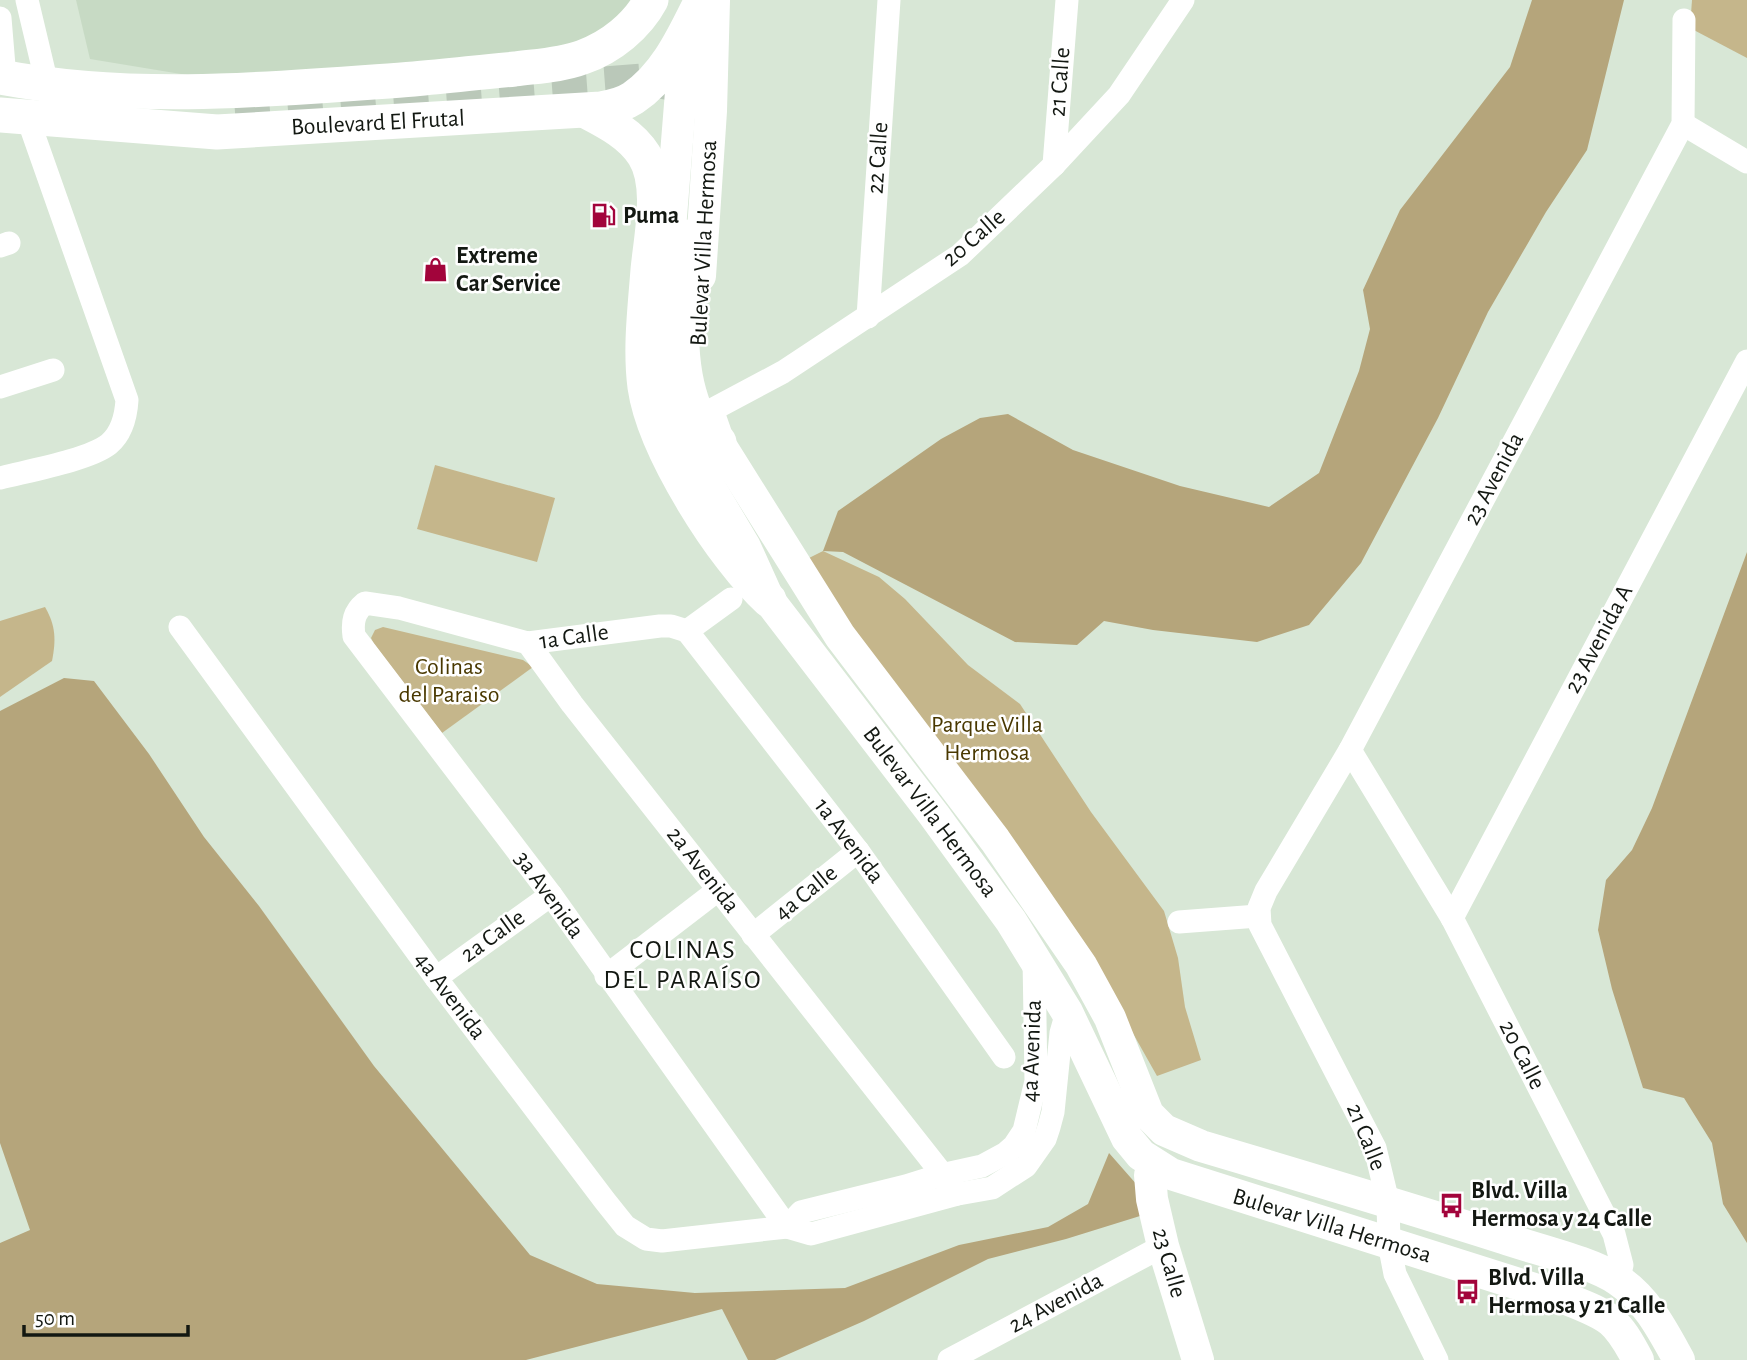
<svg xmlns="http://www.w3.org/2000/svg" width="1747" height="1360" font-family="'Alegreya Sans',sans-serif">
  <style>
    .built { fill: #c7dac4 }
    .green { fill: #c5b68b }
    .forest { fill: #b5a57b }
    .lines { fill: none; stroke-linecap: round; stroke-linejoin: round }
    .primary-tunnel { stroke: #bac8b9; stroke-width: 35; stroke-dasharray: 35 18; stroke-linecap: butt }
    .minor { stroke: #fff; stroke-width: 23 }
    .secondary { stroke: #fff; stroke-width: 32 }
    .primary { stroke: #fff; stroke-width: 35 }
    .labels { text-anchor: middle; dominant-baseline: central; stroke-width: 5; stroke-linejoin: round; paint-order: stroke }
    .street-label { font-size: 24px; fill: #131812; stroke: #fff }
    .poi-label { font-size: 24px; font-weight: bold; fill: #131812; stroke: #fff; text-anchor: start }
    .park-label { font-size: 24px; fill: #493800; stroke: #fff }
    .neighbourhood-label { font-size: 26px; letter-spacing: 2px; fill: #131812; stroke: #fff }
  </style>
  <rect width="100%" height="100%" fill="#d8e7d6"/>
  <polygon class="built" points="76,0 637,0 610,26 556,52 496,64 187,75 90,59"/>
  <g class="green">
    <polygon points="1692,0 1747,0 1747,58 1690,28"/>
    <polygon points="435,465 555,498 537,562 417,529"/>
    <polygon points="823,551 879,577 905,599 968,665 1020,704 1091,812 1164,911 1178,958 1185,1007 1201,1060 1157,1076 1099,973 842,626 809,558"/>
    <path d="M45,607C56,626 56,640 52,661L0,697V621Z"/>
    <polygon points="383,627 523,660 533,667 442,733 374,644 371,638 375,630"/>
  </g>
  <g class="forest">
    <polygon points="1532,0 1624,0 1587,150 1546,212 1488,312 1438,418 1361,563 1309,625 1257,642 1153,630 1104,621 1077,645 1015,642 843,552 823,551 838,511 941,439 980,418 1008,414 1073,450 1180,486 1269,507 1319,473 1359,371 1370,329 1363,290 1400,210 1510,67"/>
    <polygon points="1747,552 1747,1243 1723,1204 1712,1143 1684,1098 1643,1088 1612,989 1598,930 1606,880 1632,850 1652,808"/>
    <polygon points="64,678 94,681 149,754 204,837 259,906 374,1066 530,1255 597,1284 695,1293 845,1288 959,1245 1048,1227 1088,1204 1109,1153 1138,1186 1140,1216 1066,1239 988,1259 864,1321 775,1360 748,1360 722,1309 526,1360 0,1360 0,1243 30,1230 0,1143 0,711"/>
  </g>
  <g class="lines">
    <polyline class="primary-tunnel" points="235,112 656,80 671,83"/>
    <g class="minor">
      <polyline points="27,0 47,84"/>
      <polyline points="0,18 5,78"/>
      <polyline points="1683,124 1747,162"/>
      <polyline points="1054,165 1067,0"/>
      <polyline points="0,246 9,243"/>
      <polyline points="868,317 889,0"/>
      <polyline points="0,387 53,370"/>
      <polyline points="708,412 783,372 960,255 1054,165 1119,95 1183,0"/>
      <path d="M0,478C27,471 89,460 109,444C122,433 126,416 127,400L28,119"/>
      <path d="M731,599L687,631L671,626H660L528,643L399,608L365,603C354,612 352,622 354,636L551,895L787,1227"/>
      <polyline points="180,627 436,978 605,1201 625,1226 646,1239 662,1241 787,1227 811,1234 958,1194 992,1188 1026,1166 1045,1139 1049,1127 1053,1112 1061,1033 1067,1012"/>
      <polyline points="687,631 858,851 1004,1057"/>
      <polyline points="528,643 572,704 958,1194"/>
      <polyline points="1350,750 1452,918 1614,1234 1622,1265 1618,1280"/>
      <polyline points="1452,918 1747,361"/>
      <polyline points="1179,922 1258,916"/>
      <polyline points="753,935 858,851"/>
      <polyline points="606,976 718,890"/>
      <polyline points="436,978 551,895"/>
      <polyline points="787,1227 801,1212 906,1186 941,1175 982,1166 1006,1153 1014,1146 1024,1131 1036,1081 1034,958"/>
      <polyline points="949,1360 1163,1246"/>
      <polyline points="1437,1360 1395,1274 1389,1243 1388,1202 1375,1148 1260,925 1259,908 1266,891 1350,750 1683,124 1684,20"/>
    </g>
    <g class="secondary">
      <path d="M686,30L662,328L663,369L672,410L680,432L693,459L745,547L769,600L934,815L1011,921L1067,1012L1127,1138L1141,1155L1171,1174L1569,1300C1610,1316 1617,1320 1638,1360"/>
      <polyline points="700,276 711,111 714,0"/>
      <path d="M710,417L719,443L840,636L995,840L1081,965L1110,1018L1148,1114L1164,1130L1201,1146C1302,1176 1402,1206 1503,1238C1534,1249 1592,1262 1618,1280C1647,1299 1663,1331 1679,1360"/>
      <polyline points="1155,1166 1150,1175 1152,1199 1163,1246 1198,1360"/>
    </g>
    <g class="primary">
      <path d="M0,77C137,103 276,89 414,79C448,76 482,72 515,69C538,66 562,65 583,57C611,47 637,26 651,0"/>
      <path d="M586,111C607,122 631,134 644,155C663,185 651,237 648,270C645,309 640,349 645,387C654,450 723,558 769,600"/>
      <path d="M0,115L217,132L601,109C612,107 624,104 633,98C667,75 684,36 702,0"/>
      <path d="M686,237C684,296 672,362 698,417C702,426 712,434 719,442"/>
    </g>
  </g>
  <defs>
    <symbol id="fuel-bare" viewBox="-9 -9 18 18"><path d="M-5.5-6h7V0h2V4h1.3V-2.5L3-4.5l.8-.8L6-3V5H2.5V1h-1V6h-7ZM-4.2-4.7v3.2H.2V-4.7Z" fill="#a2043b" stroke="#fff" stroke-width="2.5" paint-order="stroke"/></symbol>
    <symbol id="shop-bare" viewBox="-9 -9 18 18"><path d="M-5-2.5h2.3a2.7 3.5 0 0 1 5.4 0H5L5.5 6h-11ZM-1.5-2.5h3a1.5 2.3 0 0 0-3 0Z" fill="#a2043b" stroke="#fff" stroke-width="2.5" paint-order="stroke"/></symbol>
    <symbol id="bus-bare" viewBox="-9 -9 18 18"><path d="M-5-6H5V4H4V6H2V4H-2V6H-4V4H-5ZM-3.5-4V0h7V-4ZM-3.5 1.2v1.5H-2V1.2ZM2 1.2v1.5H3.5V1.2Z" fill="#a2043b" stroke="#fff" stroke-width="2.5" paint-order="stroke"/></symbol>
  </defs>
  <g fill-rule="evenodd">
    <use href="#fuel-bare" x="586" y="198" width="35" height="35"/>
    <use href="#shop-bare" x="418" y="252" width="35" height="35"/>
    <use href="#bus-bare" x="1434" y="1188" width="35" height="35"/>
    <use href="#bus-bare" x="1450" y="1274" width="35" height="35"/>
  </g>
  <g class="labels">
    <g class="street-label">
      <text transform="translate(1060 82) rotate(-86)">21 Calle</text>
      <text transform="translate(378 123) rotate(-3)">Boulevard El Frutal</text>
      <text transform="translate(878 158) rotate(-86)">22 Calle</text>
      <text transform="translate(974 238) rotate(-41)">20 Calle</text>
      <text transform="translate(704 243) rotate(-87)">Bulevar Villa Hermosa</text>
      <text transform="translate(1494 479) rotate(-62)">23 Avenida</text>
      <text transform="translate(574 637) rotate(-8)">1a Calle</text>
      <text transform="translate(1599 639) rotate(-62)">23 Avenida A</text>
      <text transform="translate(930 812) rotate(53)">Bulevar Villa Hermosa</text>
      <text transform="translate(849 841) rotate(53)">1a Avenida</text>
      <text transform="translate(703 870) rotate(52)">2a Avenida</text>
      <text transform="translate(806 893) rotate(-39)">4a Calle</text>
      <text transform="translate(549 895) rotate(54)">3a Avenida</text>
      <text transform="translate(493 936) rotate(-36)">2a Calle</text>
      <text transform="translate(450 996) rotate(53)">4a Avenida</text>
      <text transform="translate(1032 1051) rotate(-88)">4a Avenida</text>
      <text transform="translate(1522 1055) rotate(63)">20 Calle</text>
      <text transform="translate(1366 1137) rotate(68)">21 Calle</text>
      <text transform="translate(1332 1226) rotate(17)">Bulevar Villa Hermosa</text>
      <text transform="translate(1169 1263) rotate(74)">23 Calle</text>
      <text transform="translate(1056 1303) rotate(-28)">24 Avenida</text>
    </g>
    <g class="poi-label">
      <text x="623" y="216">Puma</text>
      <text x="456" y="256">Extreme<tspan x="456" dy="28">Car Service</tspan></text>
      <text x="1471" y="1191">Blvd. Villa<tspan x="1471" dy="28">Hermosa y 24 Calle</tspan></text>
      <text x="1488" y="1278">Blvd. Villa<tspan x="1488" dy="28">Hermosa y 21 Calle</tspan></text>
    </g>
    <g class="park-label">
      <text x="449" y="667">Colinas<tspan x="449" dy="28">del Paraiso</tspan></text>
      <text x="987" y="725">Parque Villa<tspan x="987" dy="28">Hermosa</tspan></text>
    </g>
    <g class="neighbourhood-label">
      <text x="683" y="950">COLINAS<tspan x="683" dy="30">DEL PARAÍSO</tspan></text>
    </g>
  </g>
  <path d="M24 1325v10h164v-10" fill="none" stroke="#131812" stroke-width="3.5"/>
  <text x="35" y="1325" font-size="21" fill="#131812" stroke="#ffffff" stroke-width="5" paint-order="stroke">50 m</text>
</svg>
